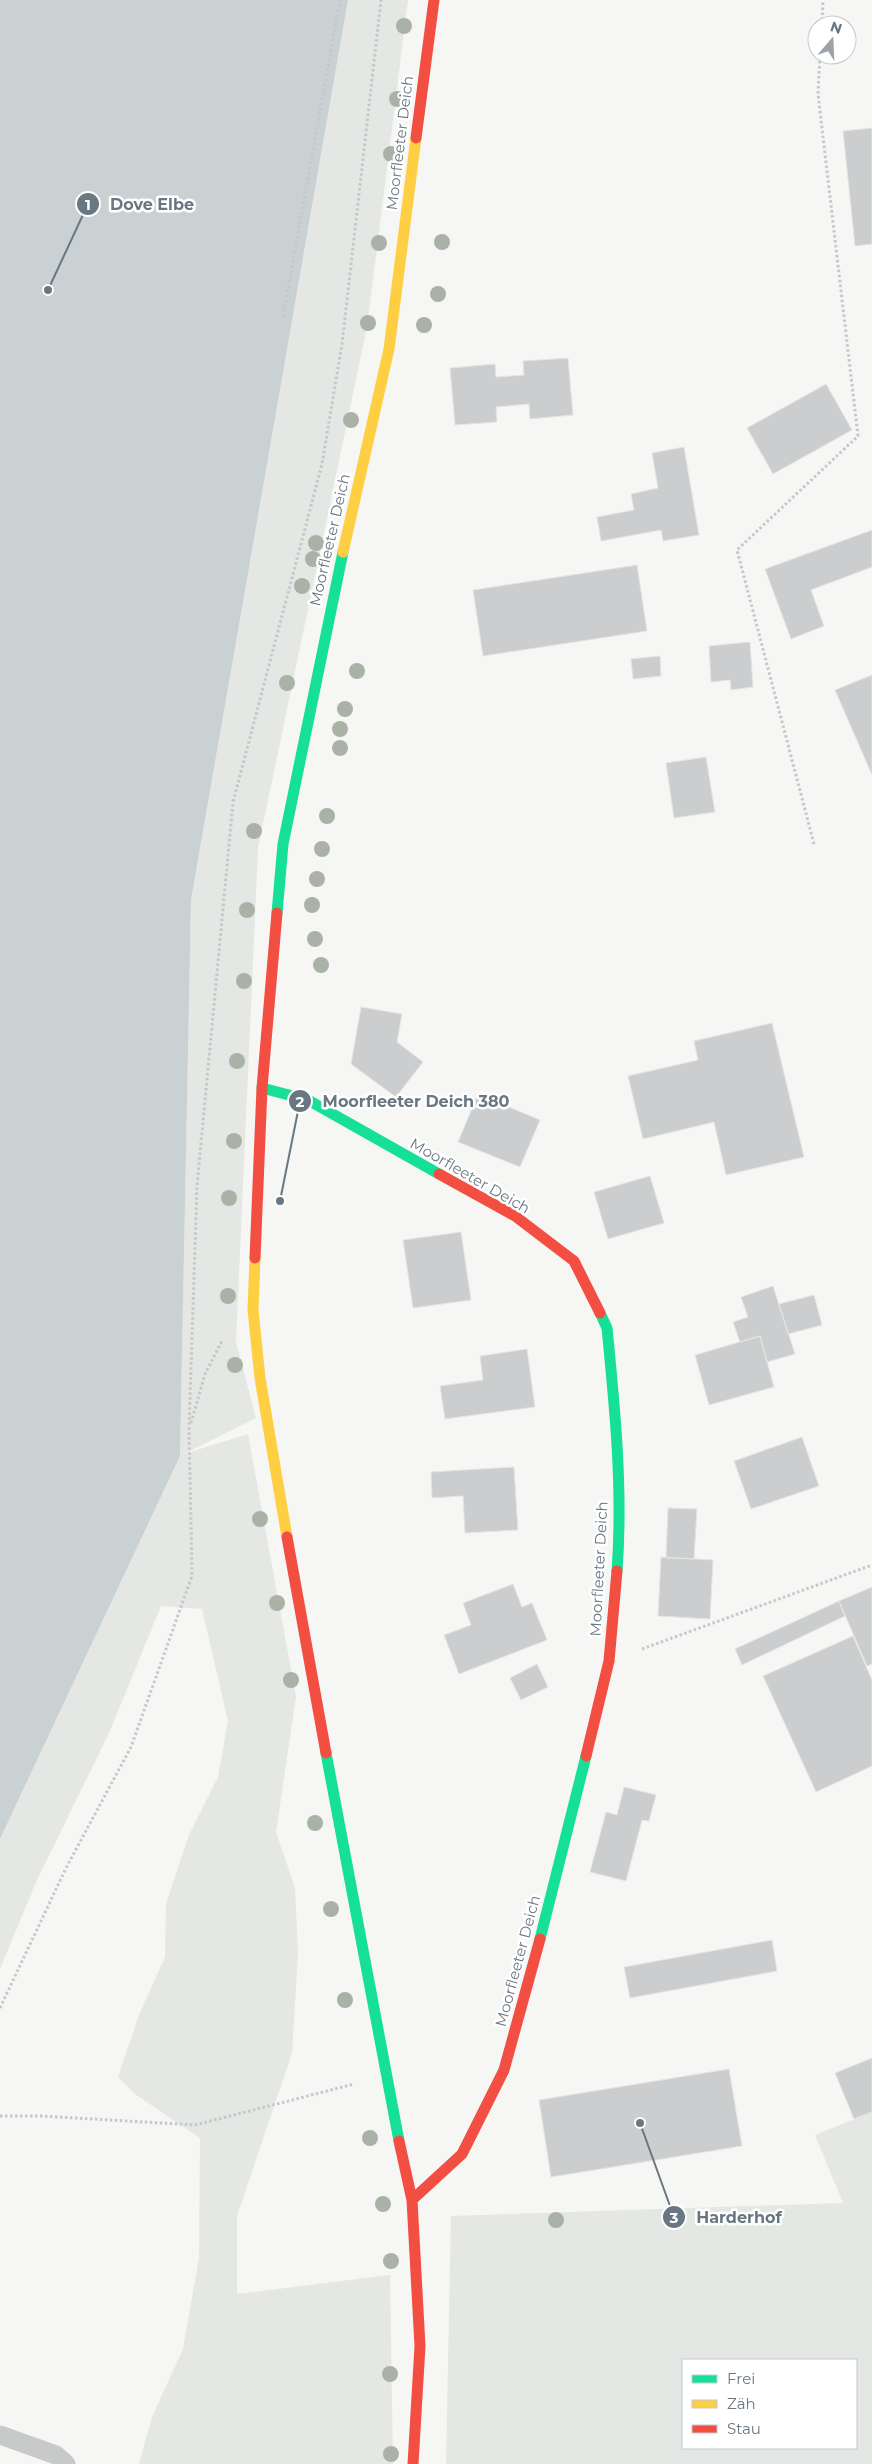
<svg xmlns="http://www.w3.org/2000/svg" width="872" height="2464" font-family="Montserrat,sans-serif">
<style>
.green{fill:#e4e7e3;fill-rule:evenodd}
.water{fill:#cad1d3}
.building{fill:#cccdce;stroke:#e5e5e4}
.lines{fill:none;stroke-linecap:round;stroke-linejoin:round}
.path{stroke:#c6c7c8;stroke-width:3;stroke-dasharray:2.5 2.5;stroke-linecap:butt}
.lane{stroke:#c8caca;stroke-width:19}
.fast{stroke:#16e098;stroke-width:11}
.slow{stroke:#ffcf43;stroke-width:11}
.jam{stroke:#f24e42;stroke-width:11}
.tree{fill:#aab2a7}
.labels{text-anchor:middle;stroke-width:5;stroke-linejoin:round;paint-order:stroke}
.street-label{font-size:15px;fill:#697782;stroke:#fff}
.leader{fill:none;stroke:#697782;stroke-width:2}
.callout-dot{fill:#697782;stroke:#fff;stroke-width:2}
.mark-label{font-size:15px;text-anchor:middle;font-weight:bold;fill:#fff}
.callout-label{font-size:16px;text-anchor:middle;font-weight:bold;fill:#697782;stroke:#fff;stroke-width:5;stroke-linejoin:round;paint-order:stroke}
</style>
<rect width="100%" height="100%" fill="#f6f6f5"/>
<path class="green" d="M348,0h60l-41,327 -109,521 -22,494 20,76 -72,36 64,-20 48,263 -20,135 19,56 3,66 -6,99 -55,163v78l153,-19 3,189h-254l13,-47 31,-68 16,-91 1,-120 -65,-44 -17,-17 21,-62 26,-58 1,-53 23,-69 29,-58 10,-56 -26,-112 -41,-3 -52,127 -72,147 -37,89v-130l180,-383 11,-556z
M872,2112v352h-426l5,-248 392,-13 -28,-68zM683,2360h173v88h-173z"/>
<path class="water" d="M0,0h348l-157,900 -11,556 -180,383z"/>
<path class="building" d="M872,128v116l-17,2 -12,-115z
M568,358l5,57 -43,4 -1,-15 -33,3 1,15 -42,3 -5,-57 45,-4 1,13 28,-2 -1,-14z
M826,384l26,46 -79,44 -26,-46z
M684,447l15,88 -36,6 -2,-11 -60,11 -4,-24 37,-7 -3,-16 27,-6 -6,-35z
M872,530v37l-61,23 13,36 -33,13 -26,-70z
M637,565l10,66 -164,25 -10,-66z
M750,642l3,45 -22,3 -1,-10 -19,2 -2,-36z
M660,656l1,20 -28,3 -2,-20z
M872,675v100l-37,-85z
M706,757l9,55 -41,6 -8,-55z
M361,1007l41,7 -5,28 26,20 -27,35 -45,-33z
M772,1023l32,134 -78,18 -12,-53 -71,17 -15,-63 70,-16 -4,-19z
M478,1094l62,26 -20,47 -62,-25z
M650,1176l14,47 -56,16 -14,-47z
M461,1232l10,68 -58,8 -10,-68z
M773,1286l22,68 -28,8 -7,-26 -20,6 -7,-20 15,-5 -7,-20z
M814,1295l8,30 -34,9 -9,-30z
M760,1336l14,51 -65,18 -14,-50z
M527,1349l8,58 -90,12 -5,-33 43,-6 -3,-24z
M802,1437l17,49 -68,23 -17,-48z
M514,1467l4,63 -53,3 -2,-37 -31,2 -1,-26z
M668,1508l29,1 -3,50 -28,-1z
M661,1557l52,3 -3,59 -52,-3z
M513,1584l9,23 10,-4 15,37 -88,34 -15,-39 27,-10 -8,-22z
M872,1587v77l-5,2 -28,-65z
M839,1601l6,15 -103,49 -7,-16z
M853,1636l19,44v86l-56,26 -53,-116z
M537,1664l11,23 -27,13 -11,-22z
M624,1787l32,8 -7,26 -7,-1 -16,61 -36,-9 16,-60 11,3z
M772,1940l5,31 -147,27 -6,-31z
M872,2058v54l-18,7 -19,-46z
M729,2069l13,77 -191,31 -12,-77z"/>
<g class="lines">
<path class="path" d="M822,25l1,-25
M283,317l57,-317
M814,844l-77,-294 121,-114 -40,-342 2,-39
M191,1423l14,-49 17,-33
M642,1649l230,-84
M0,2008l66,-140 65,-121 61,-171 -3,-147 8,-243 36,-384 89,-338 20,-120 39,-344
M0,2116h42l153,9 159,-41"/>
<path class="lane" d="M0,2435l56,20 10,9"/>
<path class="fast" d="M277,913l6,-69 60,-292
M262,1088l46,12 131,74
M600,1313l7,15c8,81 16,162 10,243
M326,1753l73,388
M540,1939l46,-183"/>
<path class="slow" d="M343,552l46,-203 27,-211
M255,1258l-2,52 7,68 27,159"/>
<path class="jam" d="M416,138l18,-138
M439,1174l76,42 59,45 26,52
M255,1258l7,-170 15,-175
M287,1537l39,216
M586,1756l23,-95 8,-90
M399,2141l13,59 8,146 -7,118
M412,2200l50,-46 42,-84 36,-131"/>
</g>
<g class="tree">
<circle cx="404" cy="26" r="8"/>
<circle cx="397" cy="99" r="8"/>
<circle cx="391" cy="154" r="8"/>
<circle cx="442" cy="242" r="8"/>
<circle cx="379" cy="243" r="8"/>
<circle cx="438" cy="294" r="8"/>
<circle cx="368" cy="323" r="8"/>
<circle cx="424" cy="325" r="8"/>
<circle cx="351" cy="420" r="8"/>
<circle cx="316" cy="543" r="8"/>
<circle cx="313" cy="559" r="8"/>
<circle cx="302" cy="586" r="8"/>
<circle cx="357" cy="671" r="8"/>
<circle cx="287" cy="683" r="8"/>
<circle cx="345" cy="709" r="8"/>
<circle cx="340" cy="729" r="8"/>
<circle cx="340" cy="748" r="8"/>
<circle cx="327" cy="816" r="8"/>
<circle cx="254" cy="831" r="8"/>
<circle cx="322" cy="849" r="8"/>
<circle cx="317" cy="879" r="8"/>
<circle cx="312" cy="905" r="8"/>
<circle cx="247" cy="910" r="8"/>
<circle cx="315" cy="939" r="8"/>
<circle cx="321" cy="965" r="8"/>
<circle cx="244" cy="981" r="8"/>
<circle cx="237" cy="1061" r="8"/>
<circle cx="234" cy="1141" r="8"/>
<circle cx="229" cy="1198" r="8"/>
<circle cx="228" cy="1296" r="8"/>
<circle cx="235" cy="1365" r="8"/>
<circle cx="260" cy="1519" r="8"/>
<circle cx="277" cy="1603" r="8"/>
<circle cx="291" cy="1680" r="8"/>
<circle cx="315" cy="1823" r="8"/>
<circle cx="331" cy="1909" r="8"/>
<circle cx="345" cy="2000" r="8"/>
<circle cx="370" cy="2138" r="8"/>
<circle cx="383" cy="2204" r="8"/>
<circle cx="556" cy="2220" r="8"/>
<circle cx="391" cy="2261" r="8"/>
<circle cx="390" cy="2374" r="8"/>
<circle cx="391" cy="2454" r="8"/>
</g>
<g class="labels">
<g class="street-label">
<text transform="translate(400 143) rotate(-83)" y="5">Moorfleeter Deich</text>
<text transform="translate(330 540) rotate(-77)" y="5">Moorfleeter Deich</text>
<text transform="translate(470 1176) rotate(30)" y="5">Moorfleeter Deich</text>
<text transform="translate(599 1569) rotate(-87)" y="5">Moorfleeter Deich</text>
<text transform="translate(518 1961) rotate(-75)" y="5">Moorfleeter Deich</text>
</g>
</g>
<path class="leader" d="M48 290L88 204M280 1201L300 1101M640 2123L674 2217"/>
<g class="callout-dot">
<circle cx="48" cy="290" r="5"/>
<circle cx="280" cy="1201" r="5"/>
<circle cx="640" cy="2123" r="5"/>
<circle cx="88" cy="204" r="12"/>
<circle cx="300" cy="1101" r="12"/>
<circle cx="674" cy="2217" r="12"/>
</g>
<g class="mark-label">
<text x="88" y="210">1</text>
<text x="300" y="1107">2</text>
<text x="674" y="2223">3</text>
</g>
<g class="callout-label">
<text x="152" y="210">Dove Elbe</text>
<text x="416" y="1107">Moorfleeter Deich 380</text>
<text x="739" y="2223">Harderhof</text>
</g>
<rect x="682" y="2359" width="175" height="90" fill="#ffffff" stroke="#c3c9cd"/>
<rect x="692" y="2375" width="25" height="8" fill="#16e098" stroke="#c3c9cd"/>
<text x="727" y="2384" font-size="15" fill="#697782">Frei</text>
<rect x="692" y="2400" width="25" height="8" fill="#ffcf43" stroke="#c3c9cd"/>
<text x="727" y="2409" font-size="15" fill="#697782">Zäh</text>
<rect x="692" y="2425" width="25" height="8" fill="#f24e42" stroke="#c3c9cd"/>
<text x="727" y="2434" font-size="15" fill="#697782">Stau</text>
<g transform="translate(832 40) rotate(19)"><circle r="24" fill="#ffffff" stroke="#c3c9cd"/>
<path d="M0-4L9 19L0 12L-9 19Z" fill="#9aa3aa"/>
<text y="-8" font-size="14" font-weight="bold" text-anchor="middle" fill="#697782">N</text>
</g>
</svg>
